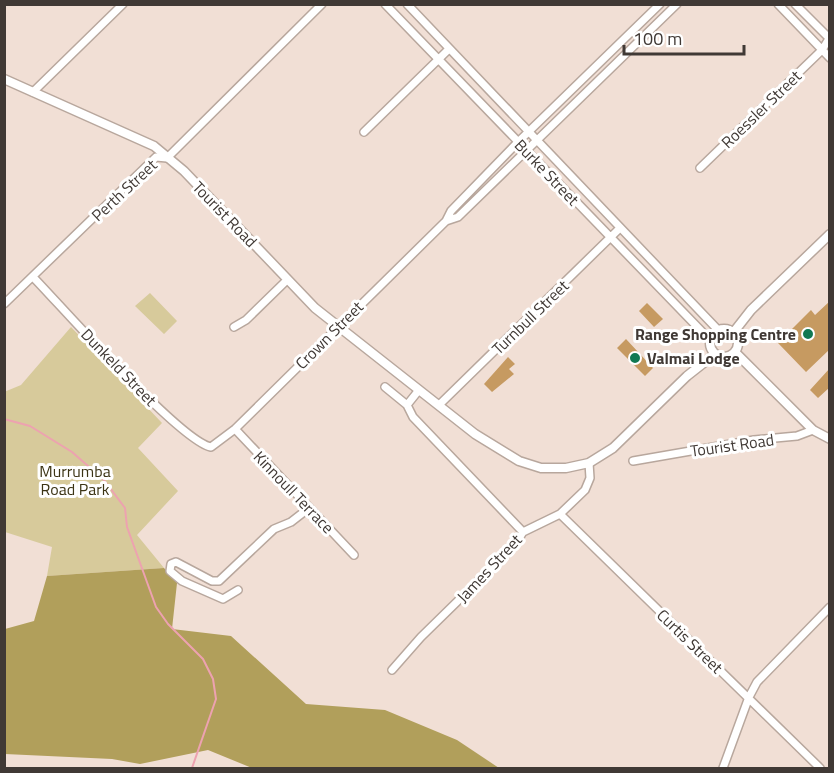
<svg xmlns="http://www.w3.org/2000/svg" width="834" height="773" font-family="'Titillium Web',sans-serif">
<style>
.green{fill:#d7ca9b}
.forest{fill:#b19f5b}
.lines{fill:none;stroke-linecap:round;stroke-linejoin:round}
.stream{stroke:#eda2b0;stroke-width:2}
.building{fill:#c69a61}
.minor-casing{stroke:#b8a79d;stroke-width:10}
.tertiary-casing{stroke:#b8a79d;stroke-width:11}
.minor{stroke:#fff;stroke-width:7}
.tertiary{stroke:#fff;stroke-width:8}
.poi-dot{fill:#107952;stroke:#fff;stroke-width:2}
.labels{text-anchor:middle;stroke-width:6;stroke-linejoin:round;paint-order:stroke}
.street-label{font-size:16px;fill:#403935;stroke:#fff}
.poi-label{font-size:16px;font-weight:bold;fill:#403935;stroke:#fff;text-anchor:end}
.park-label{font-size:16px;fill:#3c3415;stroke:#fff}
</style>
<rect width="100%" height="100%" fill="#f1dfd5"/>
<path class="green" d="M150,293l27,28 -13,13 -29,-28z
M71,327l91,96 -24,25 40,43 -41,44 27,33 -117,8 5,-29 -47,-15 -1,-140 17,-7z"/>
<path class="forest" d="M164,568l13,15 -5,46 59,7 75,68 79,6 72,30 42,28h-247l-44,-18 -68,14 -28,-5 -107,-5v-125l29,-8 13,-45z"/>
<g class="lines">
<path class="stream" d="M4,419l26,7 42,26 32,28 21,28 2,19 29,80 12,17 35,35 10,20 3,20 -24,69"/>
</g>
<path class="building" d="M830,301v48l-24,23 -28,-29 33,-33 4,5z
M647,303l16,16 -9,8 -15,-16z
M626,339l27,29 -8,8 -28,-28z
M508,357l7,7 -6,5 5,5 -22,18 -8,-8z
M830,368v19l-12,11 -8,-8z"/>
<g class="lines">
<defs>
<path id="minor" d="M385,4l325,336
M407,4l312,327
M778,4l52,54
M795,4l35,35
M33,92l90,-88
M364,132l85,-83
M700,168l122,-118 8,-13
M446,221l12,-4 219,-213
M33,277c30,31 147,164 178,170l24,-18 211,-208 5,-10 67,-69 142,-138
M4,304l152,-147 11,1 155,-154
M234,327l12,-7 41,-40
M385,387l22,18
M419,390l-12,15 6,12 110,115
M439,405l181,-177
M235,429l119,126
M633,461l121,-21 43,-4 16,-6
M560,514l260,254
M238,590l-15,9 -41,-18 -12,-10 1,-7 5,-2 36,19h7l55,-52 17,-7 18,-14
M392,670l29,-33 94,-92 8,-13 37,-18 25,-24 5,-12 -1,-15
M723,768l26,-71 8,-15 73,-75"/>
<path id="tertiary" d="M4,79l150,67 30,25 131,137 160,126 44,27 22,7h25l23,-5 24,-15 74,-72 28,-22
M710 343a14 14 0 1 1 28 0a14 14 0 1 1-28 0Z
M733,333l18,-23 79,-76
M735,352l78,78 17,9"/>
</defs>
<use href="#minor" class="minor-casing"/>
<use href="#tertiary" class="tertiary-casing"/>
<use href="#minor" class="minor"/>
<use href="#tertiary" class="tertiary"/>
</g>
<g class="poi-dot">
<circle cx="808" cy="334" r="6"/>
<circle cx="635" cy="358" r="6"/>
</g>
<g class="labels">
<g class="street-label">
<text transform="translate(761 109) rotate(-44)" y="6">Roessler Street</text>
<text transform="translate(547 172) rotate(46)" y="6">Burke Street</text>
<text transform="translate(124 190) rotate(-43)" y="6">Perth Street</text>
<text transform="translate(225 214) rotate(46)" y="6">Tourist Road</text>
<text transform="translate(530 317) rotate(-44)" y="6">Turnbull Street</text>
<text transform="translate(329 335) rotate(-45)" y="6">Crown Street</text>
<text transform="translate(119 367) rotate(46)" y="6">Dunkeld Street</text>
<text transform="translate(732 445) rotate(-8)" y="6">Tourist Road</text>
<text transform="translate(294 492) rotate(46)" y="6">Kinnoull Terrace</text>
<text transform="translate(489 568) rotate(-47)" y="6">James Street</text>
<text transform="translate(690 641) rotate(44)" y="6">Curtis Street</text>
</g>
<g class="poi-label">
<text x="796" y="340">Range Shopping Centre</text>
<text x="647" y="364" text-anchor="start">Valmai Lodge</text>
</g>
<g class="park-label">
<text x="75" y="477">Murrumba<tspan x="75" dy="18">Road Park</tspan></text>
</g>
</g>
<rect width="834" height="773" fill="none" stroke="#403935" stroke-width="12"/>
<path d="M624 45v9h120v-9" fill="none" stroke="#403935" stroke-width="3"/>
<text x="633" y="45" font-size="18" fill="#403935" stroke="#ffffff" stroke-width="4.5" paint-order="stroke">100 m</text>
</svg>
